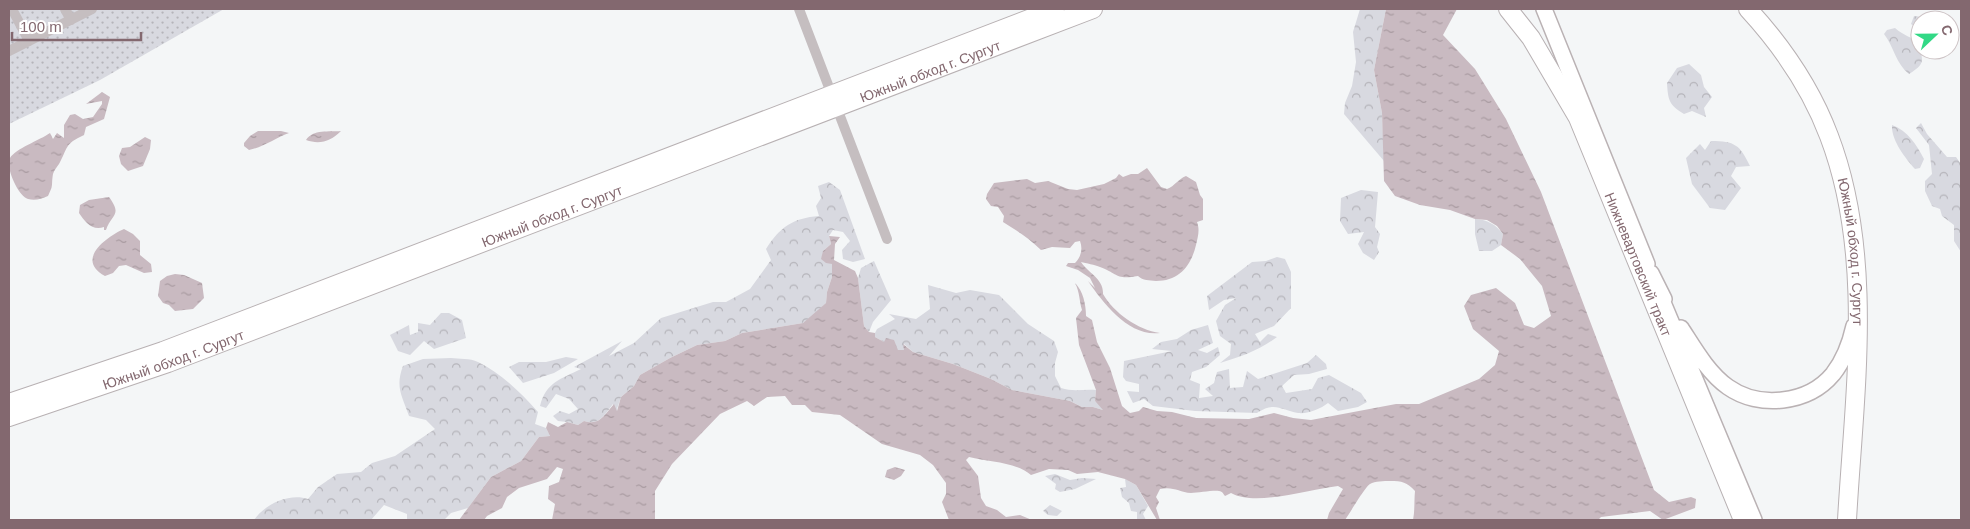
<svg xmlns="http://www.w3.org/2000/svg" width="1970" height="529" font-family="Helvetica,sans-serif">
<style>
.forest{fill:url(#forest-crowns)}
.garden{fill:url(#garden-dots)}
.water{fill:url(#water-ripples)}
.lines{fill:none;stroke-linecap:round;stroke-linejoin:round}
.primary-casing{stroke:#bab2b4;stroke-width:18}
.highway-casing{stroke:#b8b1b3;stroke-width:20}
.street{stroke:#c5bec0;stroke-width:10}
.primary{stroke:#fff;stroke-width:15}
.highway{stroke:#fff;stroke-width:18}
.labels{text-anchor:middle;stroke-width:5;stroke-linejoin:round;paint-order:stroke}
.street-label{font-size:14px;fill:#83686f;stroke:#fff}
</style>
<defs>
<pattern id="forest-crowns" width="20" height="18" patternUnits="userSpaceOnUse" patternTransform="scale(1.25)"><rect width="20" height="18" fill="#d8d9e0"/><path d="M2 6a3 3 0 1 1 6 0M12 15a3 3 0 1 1 6 0" fill="none" stroke="#b5b4ba"/></pattern>
<pattern id="garden-dots" width="8" height="8" patternUnits="userSpaceOnUse" patternTransform="scale(1.25)"><rect width="8" height="8" fill="#d8d9e0"/><path d="M2 2h.1M6 6h.1" fill="none" stroke="#b5b4ba" stroke-width="1.8" stroke-linecap="round"/></pattern>
<pattern id="water-ripples" width="26" height="14" patternUnits="userSpaceOnUse" patternTransform="scale(1.25)"><rect width="26" height="14" fill="#c9bac1"/><path d="M2 4q2-2 4 0t4 0M15 11q2-2 4 0t4 0" fill="none" stroke="#a99ba1"/></pattern>
</defs>
<rect width="100%" height="100%" fill="#f4f6f7"/>
<path class="forest" d="M1360,9h26l-12,61 8,43 2,48 -40,-47 1,-11 7,-17 4,-24 -3,-30z
M1914,16l7,1 1,3h-2v16l-2,-7 -7,-5z
M1895,28c8,7 16,9 25,15 0,16 9,19 -11,31 -13,-10 -15,-27 -25,-40l3,-4z
M1689,64l12,11 3,12 8,10 -8,11 2,9 -14,-6 -8,3c-15,-9 -16,-14 -17,-31l10,-15z
M1921,123l6,11 20,23h9l5,7v88l-7,-11v-16l-12,-9 -2,-7 -8,-3 -7,-15v-10l7,-7 -3,-29 -13,-17z
M1892,125c16,6 24,19 32,34l-4,9 -5,1c-10,-11 -24,-29 -23,-44z
M1711,141c24,0 29,4 39,25l-14,1 -5,9 10,12 -16,22 -15,-2 -18,-24 -6,-26 14,-14 5,6z
M829,182l11,8 25,69 -12,3 -10,-3 -1,-9 8,-9 -7,-9 -10,-2 -4,6 2,8 -8,7 9,12v14l-5,15 -1,11 -13,13 -10,7 -61,10 -17,8 -28,4 -27,13 -30,17 -6,11 -13,11 -5,15 -3,-8c-9,11 -13,22 -29,17l-6,4 -11,-3 -9,-1 -5,-5 7,-5 9,3 9,-5 -9,-10 -13,-5 -10,14 -6,-2c6,-24 21,-27 41,-37l-7,-2 48,-26 -13,15 25,-13 27,-25 52,-16h13l24,-13 21,-29 -5,-11c14,-22 27,-31 53,-33l-3,-10 5,-8 -3,-12z
M1361,190l17,2 -3,35 5,7 -3,13 2,5 -5,8 -11,-7 -5,-9 6,-12 -16,2 -8,-13 1,-23z
M1475,219c13,1 20,5 28,15l-2,11 -9,6h-13l-4,-17z
M1277,257l8,2 6,13v36l-17,18 -19,8 5,8 8,-8 9,3c-17,13 -36,20 -57,26l10,-8 1,-11 -11,-8 -4,-15 9,-16 11,-7 -12,2 -15,10 -2,-14 45,-34 14,-1z
M874,261l17,39 -18,22 -4,10 -5,-6 -6,-48 3,-10z
M928,285l28,8 14,-3 29,5 29,29 26,17 4,11 -3,11v13l6,12c12,4 22,1 35,2l-1,11 7,6 1,3 -10,-3h-11l-12,-6 -58,-11 -21,-11 -38,-15 -40,-12 -9,-8v6h-6l-23,-13v-4l2,-4 18,-10 -6,-5 27,5 14,-10z
M441,313h8l13,7 4,18 -32,11 -10,-8 -14,14 -12,-4 -8,-16 19,-10 1,10 8,-3v-9l12,2z
M1208,325l5,18 -15,7 9,3 11,-6 2,8 -14,12 -14,5 -2,8 10,4 -1,14 14,-2 -8,-7 9,-6 3,-11 12,-3 1,19 13,-1 4,-16 11,8 49,-16 9,-8 10,9 1,5 -18,5 -15,1 -12,11 4,7 26,-4 6,-11 11,-3 32,18 6,9 -9,5 -20,4 -10,-8c-8,6 -19,11 -30,10 -17,-3 -23,-12 -41,0l-62,-2 -42,-5 -9,-7 -11,4 -6,-12 12,1v-8l-13,-3 -3,-4 1,-16 48,-10 -20,-2 9,-7 16,-3 14,-9z
M566,357l12,2 -24,14 -31,10 -14,-16 10,-5h27z
M451,358c8,1 19,0 27,4 23,11 43,31 60,50l-3,12 11,4 4,8 -11,1 -18,24 -30,16 -23,31 -17,5 -7,7h-37v-6l-23,-9 -13,15h-117c11,-16 35,-27 54,-21l10,-12 19,-13 24,-2 11,-9 23,-7 40,-27 -9,-9 -17,-4c-7,-20 -14,-29 -6,-50l20,-7z
M1055,474l15,6 12,-2 14,1 -21,10 -15,3 -5,-3 1,-5 -11,-8z
M1125,479l11,6 12,21 -5,8 3,6h-9v-8l-6,-1 -2,-8 -7,-6 -2,-9 6,-1z
M1050,505l12,6 -5,5 -9,-1 -5,-4z"/>
<path class="garden" d="M9,9h215l-124,71 -91,44z"/>
<path class="water" d="M1386,9h71l-14,26 32,34 31,50 35,73 113,298 15,12 22,-5 5,2 -1,9 -32,12 -13,-9 -49,6 -3,3h-185c2,-10 1,-19 2,-29 -8,-9 -13,-10 -25,-10 -6,0 -15,0 -20,3 -5,3 -20,29 -25,36h-18l2,-7 14,-24 -5,-3c-27,3 -83,21 -107,7l-6,3c-3,-4 -2,-4 -6,-5 -6,-1 -21,2 -28,2 -12,-1 -18,-7 -31,-4l-4,8 3,5 -3,6 4,12h-3l-21,-35 -11,-6 -27,-7 -21,2 -9,-4 -19,-1 -18,6c-15,-13 -42,-13 -62,-18l-3,3 12,16 3,22 5,8 11,4 9,7 14,-2 12,5h-83l-7,-18 4,-8v-11l-13,-18 -13,-10 -38,-11 -42,-29 -28,-3 -7,-7h-13l-7,-9 -18,1 -13,9 -7,-5 -27,13 -48,50 -17,27v29h-103l3,-16 -7,-5 1,-13 10,-4 4,-13 -6,-2 -10,12 -28,9 -12,9 -5,11 -15,8 -3,4h-25l32,-43 30,-16 18,-24 11,-1 -4,-8 2,-6 10,5 9,-5 11,3 6,-4c16,5 20,-6 30,-17l3,7 4,-14 13,-11 6,-11 30,-17 27,-13 28,-4 17,-8 61,-10 23,-20 1,-11 5,-15v-13l-6,-1 -5,-4 2,-8 8,-7 -2,-8 11,1 -5,7 -1,16 21,11 3,7 6,48 5,6 6,1v4l9,5 2,-4 8,2 4,10h6l-1,-6 10,8 40,12 38,15 21,11 58,11 12,6h11l10,3 -8,-9 1,-11 -17,-45 -3,-27 6,-8c-3,-10 -2,-17 -7,-27 8,8 11,21 11,33l6,4 5,22 13,26 12,38 8,7 9,-2 4,-4 14,4 15,1 24,6 53,1 25,-6 19,5 18,2 85,-16h23l60,-25 16,-14 4,-14 -26,-22 -9,-23 7,-11 25,-7 19,15 9,22 10,3 17,-12 -9,-30 -22,-27 -19,-14 2,-11 -6,-8 -10,-6 -12,-1 -25,-9 -30,-5 -25,-9 -11,-15 -2,-68 -8,-43z
M102,92l8,5 -6,22 -18,8 -2,8c-20,9 -16,13 -25,29 -2,3 -5,6 -6,10 -2,12 1,10 -5,22 -7,3 -13,5 -20,3 -10,-3 -23,-32 -18,-41 5,-9 30,-18 40,-25l3,6 4,-6 7,5v-13l6,-10 5,-1 8,5 10,-2 9,-13v-3l-16,3z
M258,131h23l8,2c-14,5 -25,14 -40,17l-5,-4v-3l6,-7z
M341,131c-10,10 -21,14 -35,9 7,-11 23,-8 35,-9z
M145,137l6,3 -1,9 -7,17 -15,5 -7,-7 -2,-8 3,-8 8,-1z
M1147,168l14,19 6,2c8,-3 11,-10 19,-13l10,6 4,13 3,4v21l-6,2c3,8 1,14 -1,23 -5,21 -17,36 -40,36 -7,-1 -13,0 -18,-5 -23,4 -19,-2 -38,-9 -5,-2 -14,-4 -19,-5 7,11 23,17 22,32 11,19 35,36 57,39 -31,4 -56,-29 -72,-52l7,7 -5,-10 -12,-8 -12,-4 2,-3h7c6,-6 8,-14 5,-22l-5,1 -5,6 -18,-1 -11,3c-11,-11 -25,-20 -38,-28l1,-6 -6,-9 -7,-1 -5,-7 1,-5 7,-11 33,-4 8,4 13,-2 20,8 9,1 27,-6 12,-6 3,-4 4,3 8,-3h7z
M109,197c14,19 2,17 -3,33h-2v-3c-12,4 -19,-5 -25,-14l1,-8 9,-5z
M124,229l9,5 7,7v14l11,9 1,8 -8,1 -18,-8 -7,1 -6,7 -8,3c-30,-16 1,-39 19,-47z
M175,274l9,1 18,8 2,15 -11,11 -18,2 -6,-6 -6,-2 -5,-7 2,-15 7,-5z
M895,467l10,3 -4,6 -7,4 -9,-3 2,-7z"/>
<g class="lines">
<defs>
<path id="primary" d="M1544,9l103,255
M1651,273l13,26
M1659,293l95,227
M1681,328c13,20 27,45 47,59 31,22 80,17 105,-13 11,-14 17,-30 21,-48"/>
<g id="highway">
<path id="s1" d="M1508,9l23,29 47,80 165,402"/>
<path id="s2" d="M1748,9c34,37 63,79 81,127 46,120 25,259 18,384"/>
<path d="M9,403l154,-52 892,-342"/>
<path id="s3" d="M9,417l159,-54 925,-354"/>
</g>
</defs>
<use href="#primary" class="primary-casing"/>
<use href="#highway" class="highway-casing"/>
<path class="street" d="M12,9l17,32
M65,9l6,11
M799,9l88,230
M9,51l83,-42"/>
<use href="#primary" class="primary"/>
<use href="#highway" class="highway"/>
</g>
<g class="labels">
<g class="street-label">
<text dy="5" stroke="none"><textPath href="#s3" startOffset="984">Южный обход г. Сургут</textPath></text>
<text dy="5" stroke="none"><textPath href="#s3" startOffset="579">Южный обход г. Сургут</textPath></text>
<text dy="5" stroke="none"><textPath href="#s2" startOffset="270">Южный обход г. Сургут</textPath></text>
<text dy="5" stroke="none"><textPath href="#s1" startOffset="288">Нижневартовский тракт</textPath></text>
<text dy="5" stroke="none"><textPath href="#s3" startOffset="174">Южный обход г. Сургут</textPath></text>
</g>
</g>
<rect width="1970" height="529" fill="none" stroke="#83686f" stroke-width="20"/>
<g transform="translate(1935 35) rotate(68)"><circle r="24" fill="#ffffff" stroke="#cdc3c5"/>
<path d="M0-4L9 19L0 12L-9 19Z" fill="#32d986"/>
<text y="-8" font-size="14" font-weight="bold" text-anchor="middle" fill="#83686f">С</text>
</g>
<path d="M12 32v8h129v-8" fill="none" stroke="#83686f" stroke-width="2.5"/>
<text x="20" y="32" font-size="15" fill="#83686f" stroke="#ffffff" stroke-width="4" paint-order="stroke">100 m</text>
</svg>
